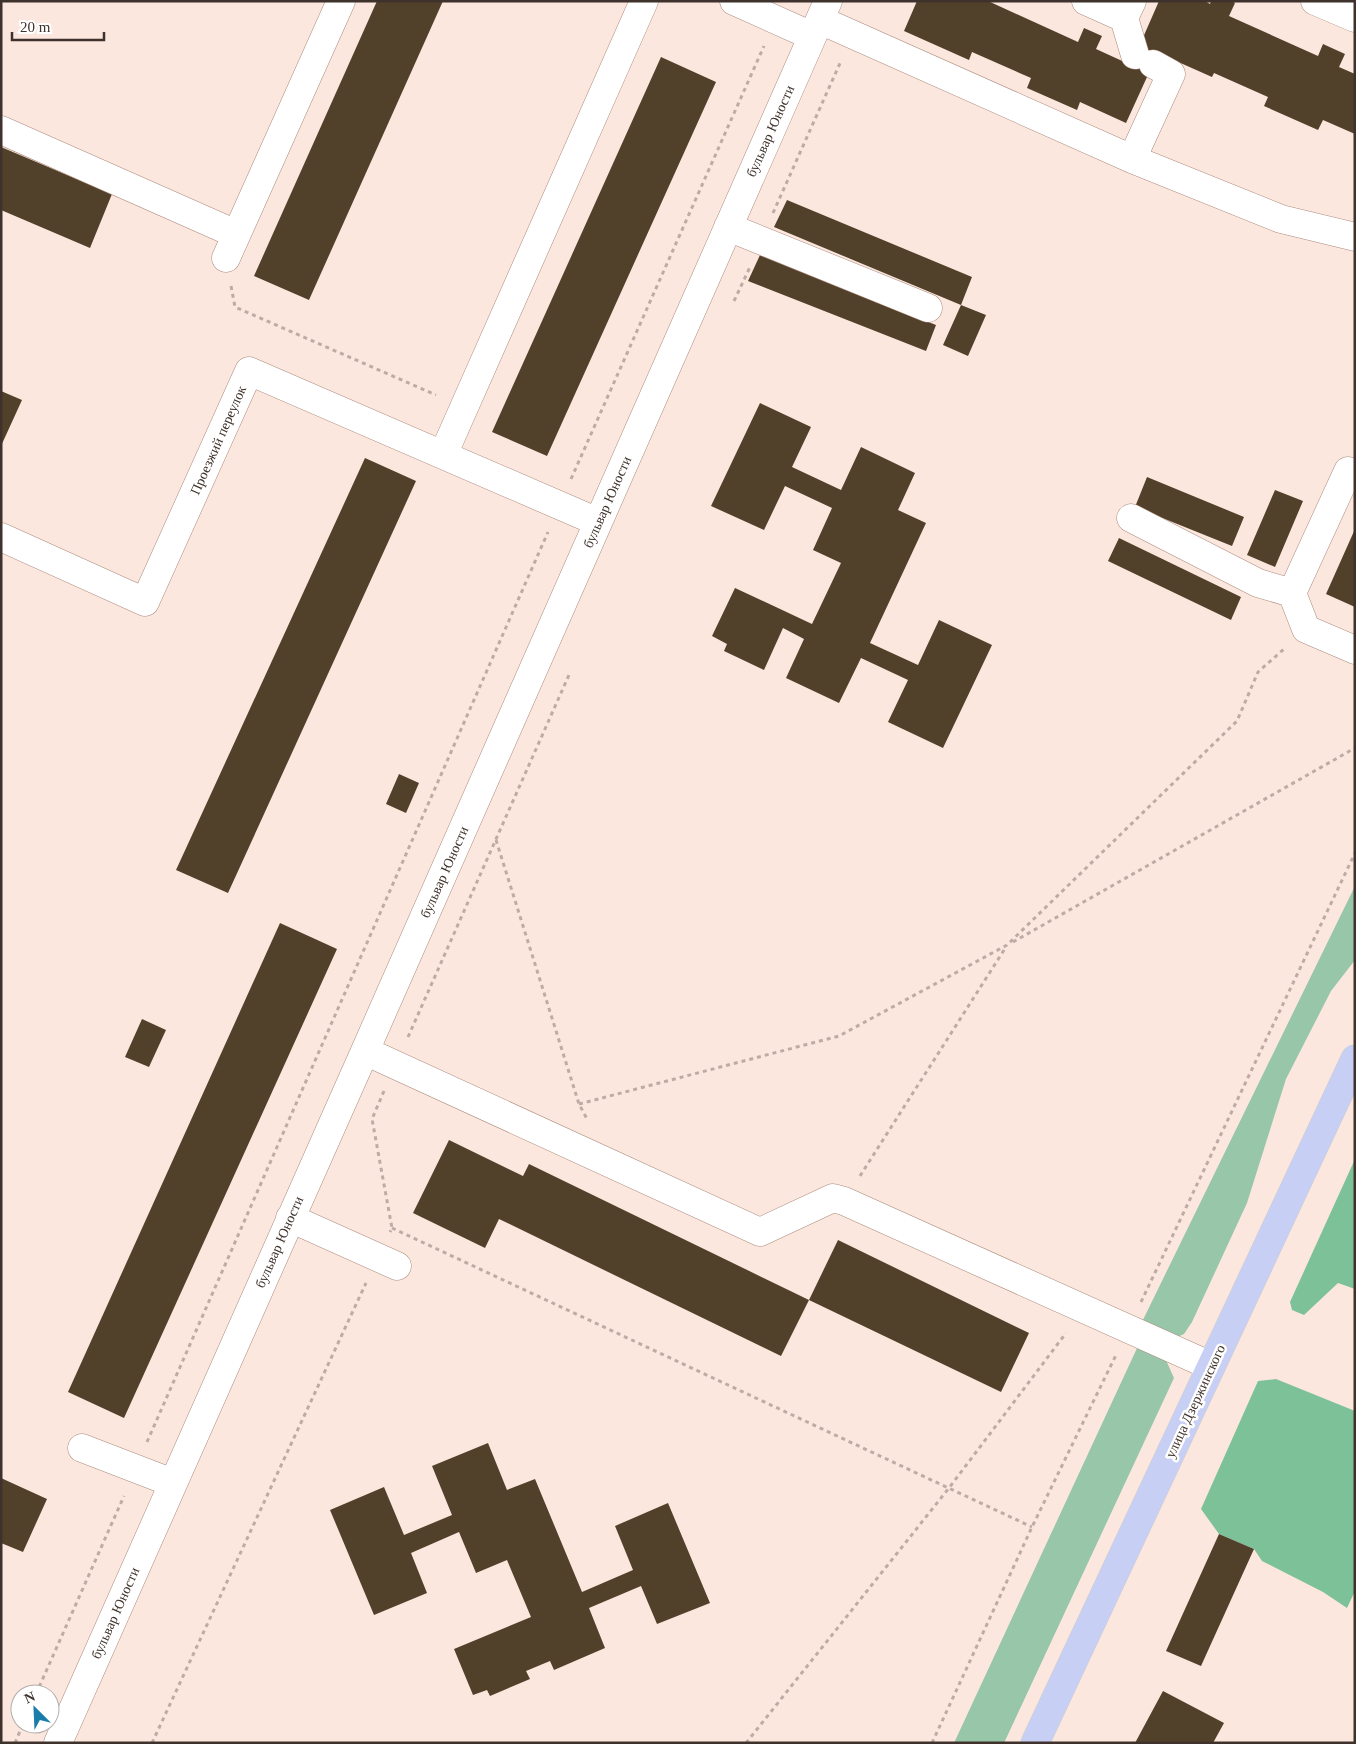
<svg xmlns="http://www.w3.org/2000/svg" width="1356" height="1744" font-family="'Times New Roman',serif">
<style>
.green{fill:#98c6a9}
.forest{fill:#7dc199}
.building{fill:#52412a}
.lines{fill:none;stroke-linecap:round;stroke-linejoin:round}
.minor-casing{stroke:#ab8c7e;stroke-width:29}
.major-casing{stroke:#d1cecc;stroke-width:29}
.path{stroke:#beaca4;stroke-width:3;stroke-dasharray:4 4;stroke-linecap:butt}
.minor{stroke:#fff;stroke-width:28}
.major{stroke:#c7cff5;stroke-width:28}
.labels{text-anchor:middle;stroke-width:5;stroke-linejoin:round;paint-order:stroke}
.street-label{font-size:14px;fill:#3f322c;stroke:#fff}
</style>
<rect width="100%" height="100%" fill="#fce7de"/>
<path class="green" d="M1355,886v74l-24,31 -45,88 -39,124 -55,119 -8,12 -9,4 -36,-10z
M1138,1346l27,12 9,20 -170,365h-50z"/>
<path class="forest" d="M1355,1159v130l-17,-6 -34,32 -12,-5 -2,-8z
M1276,1379l79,32v180l-8,17 -24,-16 -61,-31 -8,-12 -35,-15 -18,-25 57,-128z"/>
<path class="building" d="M377,1h66l-134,299 -55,-24z
M917,1h71l90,41 6,-14 18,8 -6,13 35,16 28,-64h46l5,3 1,-3h21l3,2 -6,13 89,40 5,-12 22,10 -6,13 16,7v60l-32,-14 -5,10 -54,-24 4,-9 -54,-24 -2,4 -54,-24 -32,70 -46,-21 -3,8 -50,-22 4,-10 -59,-26 -3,8 -65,-29z
M661,57l55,25 -169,374 -55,-24z
M1,147l111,47 -22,54 -89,-38z
M787,200l185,77 -11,28 -187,-78z
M760,255l176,70 -10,26 -178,-70z
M961,305l25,10 -18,41 -25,-11z
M1,391l21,9 -21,46z
M760,403l51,24 -19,40 49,23 20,-43 54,26 -17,37 28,13 -56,120 48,22 21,-45 53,25 -49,103 -55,-26 20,-42 -47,-22 -22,45 -53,-25 18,-39 -21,-11 -19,42 -40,-19 3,-7 -15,-8 23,-48 77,36 29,-61 -28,-13 19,-42 -47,-22 -21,44 -53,-24z
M365,458l51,23 -188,412 -52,-23z
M1147,477l97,40 -12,29 -97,-39z
M1275,490l28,11 -28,66 -28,-12z
M1355,529v78l-29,-13z
M1119,538l122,59 -10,23 -123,-59z
M399,774l20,9 -13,30 -20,-9z
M280,923l57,26 -213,469 -56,-26z
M142,1019l24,11 -17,37 -24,-10z
M449,1140l74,36 6,-12 280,136 -28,56 -282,-137 -14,29 -72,-35z
M838,1240l191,93 -28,59 -192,-92z
M488,1443l19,47 28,-11 47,113 51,-22 -18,-44 53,-23 42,100 -53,21 -16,-38 -52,22 16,40 -51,22 -4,-9 -24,10 4,8 -40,17 -3,-6 -14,5 -19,-46 77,-32 -24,-57 -31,13 -17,-41 -48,21 16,40 -53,22 -44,-105 54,-23 20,48 48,-20 -20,-49z
M1,1478l46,21 -24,53 -22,-9z
M1219,1534l35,15 -53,117 -35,-15z
M1163,1691l61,32 -11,20h-78z"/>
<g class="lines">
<defs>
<path id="minor" d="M734,1l78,35
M1086,1l38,17 8,-17
M1315,1l40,17
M1124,18l11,37
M820,20l312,139 149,60 74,18
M1,130l235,104
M1132,159l39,-85 -18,-10
M728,227l200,81
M226,258l115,-257
M443,455l201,-454
M1131,518l127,65 34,10 14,36 49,21
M1,537l144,65 104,-231 349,151
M1292,593l56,-122 7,3
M365,1051l395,181 73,-34 11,3 367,165
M290,1218l107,48
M82,1448l91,35
M58,1743l307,-692 463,-1050"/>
<path id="major" d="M1035,1743l320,-684"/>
</defs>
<use href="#minor" class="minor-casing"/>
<use href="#major" class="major-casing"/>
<path class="path" d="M773,213l68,-152
M231,286l4,21 201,88
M734,301l16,-34
M571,479l193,-433
M496,840l83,264 8,15
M1013,942l342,-194
M408,1037l161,-362
M384,1091l-12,28 20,109 -2,4
M579,1104l260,-68 168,-91 230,-224 21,-49 26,-23
M860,1176l146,-229
M392,1228l640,299
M1141,1302l214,-449
M147,1442l401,-910
M36,1694l88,-198
M15,1743l8,-19
M152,1743l214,-460
M746,1743l203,-255 117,-155
M932,1743l100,-216 84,-172"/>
<use href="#minor" class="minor"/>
<use href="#major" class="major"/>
</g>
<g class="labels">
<g class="street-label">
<text transform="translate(770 131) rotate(-66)" y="5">бульвар Юности</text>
<text transform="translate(218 440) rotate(-66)" y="5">Проезжий переулок</text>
<text transform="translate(607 502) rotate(-66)" y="5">бульвар Юности</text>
<text transform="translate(444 872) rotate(-66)" y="5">бульвар Юности</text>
<text transform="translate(279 1242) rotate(-66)" y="5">бульвар Юности</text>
<text transform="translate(1195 1401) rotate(-65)" y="5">улица Дзержинского</text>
<text transform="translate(115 1613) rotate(-66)" y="5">бульвар Юности</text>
</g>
</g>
<rect width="1356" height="1744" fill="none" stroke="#3f322c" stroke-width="5"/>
<g transform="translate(35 1709) rotate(336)"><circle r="24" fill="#ffffff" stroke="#b2adab"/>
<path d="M0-4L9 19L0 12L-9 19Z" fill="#1a7ca8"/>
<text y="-8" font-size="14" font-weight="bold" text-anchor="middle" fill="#3f322c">N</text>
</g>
<path d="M12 32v8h92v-8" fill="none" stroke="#3f322c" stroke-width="2.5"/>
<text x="20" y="32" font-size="15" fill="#3f322c" stroke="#ffffff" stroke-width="4" paint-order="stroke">20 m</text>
</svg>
